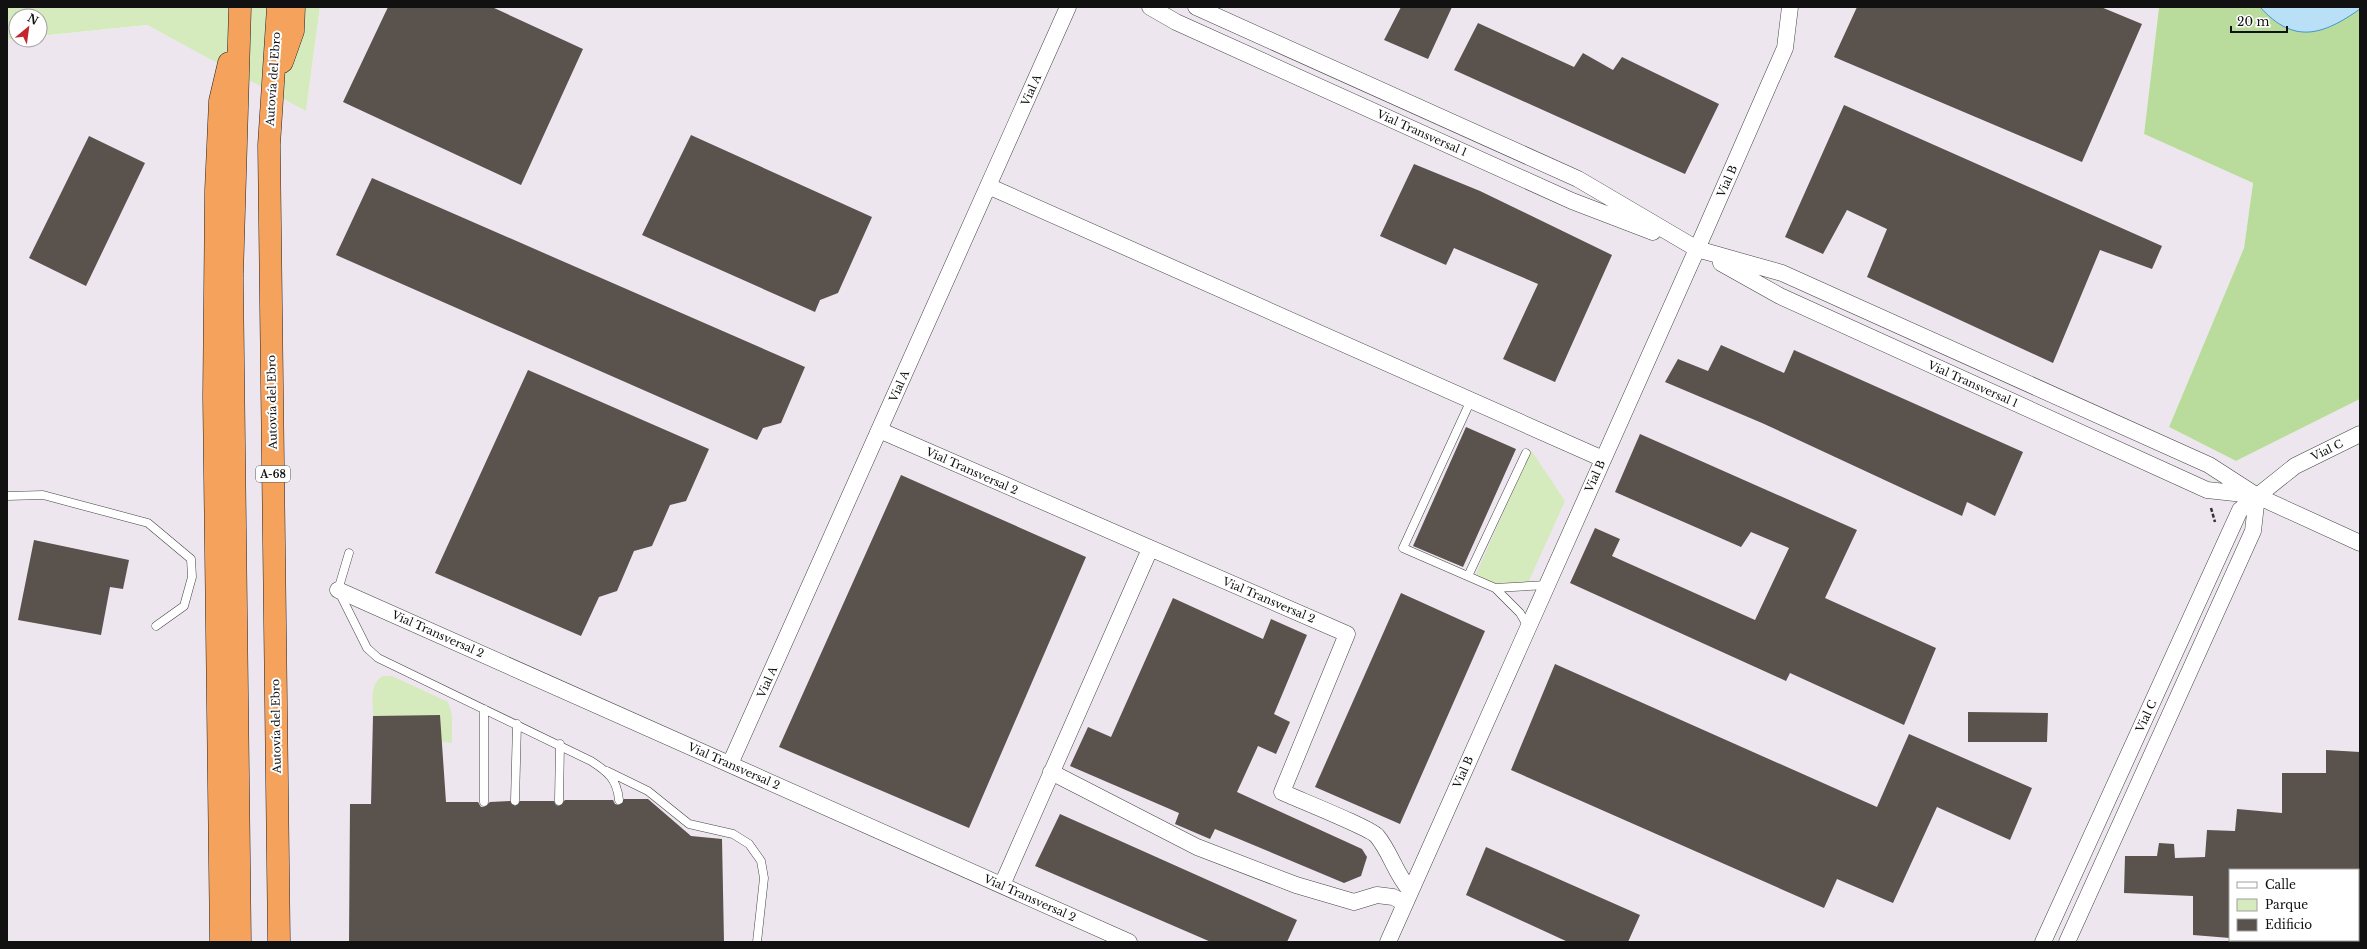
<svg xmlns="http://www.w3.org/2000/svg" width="2367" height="949" font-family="'Libre Baskerville',serif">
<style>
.industrial{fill:#eee6ef;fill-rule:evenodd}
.green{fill:#d5ebbd}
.forest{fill:#b9dc9c}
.water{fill:#b9e0f7;stroke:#3f96cf}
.building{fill:#5a524d}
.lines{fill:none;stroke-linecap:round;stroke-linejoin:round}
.service-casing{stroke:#444;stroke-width:9}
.minor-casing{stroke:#444;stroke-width:17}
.motorway-casing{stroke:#222;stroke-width:23}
.path{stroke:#333;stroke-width:2.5;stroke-dasharray:4 2;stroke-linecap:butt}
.service{stroke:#fff;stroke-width:8}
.minor{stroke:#fff;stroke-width:16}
.motorway{stroke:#f5a25d;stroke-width:22}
.labels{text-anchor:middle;stroke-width:4;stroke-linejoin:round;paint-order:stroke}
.shield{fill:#fff;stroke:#585858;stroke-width:1}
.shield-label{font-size:10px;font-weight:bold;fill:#111}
.street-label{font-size:11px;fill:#111;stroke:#fff}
</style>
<rect width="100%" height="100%" fill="#fffdf5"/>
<path class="industrial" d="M320,7h1839l-15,127 109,49 -9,65 -75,179 67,34 124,-62v543h-2353v-902h33v-4l107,-11 159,85zM2230,870h128v70h-128z"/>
<path class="green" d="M7,7h313l-14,104 -159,-86 -107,11v-20h-24v23l-9,1z
M1531,450l34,51 -37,82h-35l-17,-9z
M383,676h9l56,26 4,13v28l-11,-1 -1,-27 -67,1c0,-15 -4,-32 10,-40z"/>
<path class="forest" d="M2159,7h201v392l-124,62 -67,-34 75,-179 9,-65 -109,-49z"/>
<path class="water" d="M2260,7h100v2c-37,26 -66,36 -100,-2z"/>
<path class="building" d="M388,7h104l91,42 -62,136 -178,-83z
M1401,7h51l-24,52 -44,-19z
M1857,7h244l41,17 -60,138 -248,-105z
M1478,23l96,44 9,-14 30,17 9,-13 97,47 -34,70 -231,-104z
M1844,105l318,141 -10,23 -52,-19 -47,113 -186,-86 20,-48 -40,-19 -24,44 -38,-17z
M691,135l181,82 -34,76 -18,7 -5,12 -173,-77z
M89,136l56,27 -59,123 -57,-28z
M1414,164l66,27 132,64 -57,127 -52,-23 35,-75 -84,-36 -8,17 -66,-29z
M372,178l433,189 -24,56 -18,5 -6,12 -421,-185z
M1721,345l63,28 10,-23 229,102 -28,64 -28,-14 -5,14 -200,-93 -97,-41 13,-23 30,12z
M528,370l181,79 -23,52 -16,4 -18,41 -18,5 -17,40 -18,6 -18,39 -146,-63z
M1466,427l50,22 -53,118 -50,-21z
M1640,434l217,96 -32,68 111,50 -32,77 -114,-52 -4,8 -216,-98 25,-55 25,11 -8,17 143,64 34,-72 -38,-16 -10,15 -126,-55z
M901,475l185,82 -117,271 -190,-81z
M34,540l95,20 -6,29 -13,-2 -9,48 -83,-15z
M1401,593l84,38 -85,193 -85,-37z
M1173,598l90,41 8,-20 36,16 -33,79 16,8 -14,32 -18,-8 -21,46 125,57 5,8 -6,19 -17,7 -129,-54 -5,10 -35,-15 4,-11 -109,-47 18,-39 23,10z
M1555,664l322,143 32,-73 123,54 -22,52 -73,-33 -44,96 -56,-24 -13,29 -313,-138z
M1968,712l80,1 -1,29h-79z
M440,715l6,87h32l3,5h3l6,-5 20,-1 5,5 5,-5h34l2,4 3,1 6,-6h48l2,4 4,1 5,-6h24l43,37 31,3 2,103h-375l1,-138h21l2,-88z
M2326,750l34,2v118h-130v68l-37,-3v-39l-69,-3 1,-37h32l2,-13 15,1 1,14 30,-1 2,-27 28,1 2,-22 45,4v-40h44z
M1060,814l237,106 -10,22h-76l-176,-76z
M1486,847l154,68 -12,27h-60l-102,-47z"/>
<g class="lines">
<defs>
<path id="service" d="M1471,400l-68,148 92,40 25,25 8,14
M7,496l36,-1 105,28 43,36 1,18 -8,29 -28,20
M349,553l-11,37 29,58 11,10 213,103c17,11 26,18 28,39
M1468,576l58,-123
M1495,588l52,-3
M484,709v93
M607,771l41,20 41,33 44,10 16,10 12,17 3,17 -7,64
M515,801l2,-77
M559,801l1,-57"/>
<path id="minor" d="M1150,7l26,15 396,179 81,31
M1196,7l382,172 119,70 85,24 427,192 48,31 103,47
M988,186l615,273
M1721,263l59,33 427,194 46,5
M879,430l468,204 -65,158c15,7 88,36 95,44 14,17 18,37 33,54
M338,590l791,352
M730,764l338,-757
M1051,772l146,75 99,38 58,17 23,-7 16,2 12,6
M1002,885l148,-336
M1388,942l309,-693 88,-201 5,-41
M2043,942l197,-432 55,-44 65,-32
M2067,942l186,-411 4,-35"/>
<path id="motorway" d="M278,7l-9,138 10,797
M282,62l11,-31 1,-24
M221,942l-7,-545 2,-207 4,-89 9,-38
M240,942l-8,-665 8,-270"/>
</defs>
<use href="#service" class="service-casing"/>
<use href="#minor" class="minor-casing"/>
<use href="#motorway" class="motorway-casing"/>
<path class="path" d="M2211,508l4,14"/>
<use href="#service" class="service"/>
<use href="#minor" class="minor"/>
<use href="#motorway" class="motorway"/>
</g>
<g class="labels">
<rect class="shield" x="256" y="466" width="34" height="16" rx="3"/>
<g class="shield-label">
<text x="273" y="478">A-68</text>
</g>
<g class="street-label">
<text transform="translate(273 79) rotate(-86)" y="4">Autovía del Ebro</text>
<text transform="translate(1031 90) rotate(-66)" y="4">Vial A</text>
<text transform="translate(1422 133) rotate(24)" y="4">Vial Transversal 1</text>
<text transform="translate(1727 181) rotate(-66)" y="4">Vial B</text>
<text transform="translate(1973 384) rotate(24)" y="4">Vial Transversal 1</text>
<text transform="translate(899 386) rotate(-66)" y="4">Vial A</text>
<text transform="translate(272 402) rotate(-91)" y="4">Autovía del Ebro</text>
<text transform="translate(2327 450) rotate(-26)" y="4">Vial C</text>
<text transform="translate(972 471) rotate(24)" y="4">Vial Transversal 2</text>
<text transform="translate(1595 476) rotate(-66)" y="4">Vial B</text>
<text transform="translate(1269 600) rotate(23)" y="4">Vial Transversal 2</text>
<text transform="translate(438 634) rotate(24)" y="4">Vial Transversal 2</text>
<text transform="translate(767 682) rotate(-66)" y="4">Vial A</text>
<text transform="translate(2146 716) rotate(-65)" y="4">Vial C</text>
<text transform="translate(276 726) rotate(-91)" y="4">Autovía del Ebro</text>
<text transform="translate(734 766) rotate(24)" y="4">Vial Transversal 2</text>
<text transform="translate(1463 772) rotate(-66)" y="4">Vial B</text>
<text transform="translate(1030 898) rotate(24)" y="4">Vial Transversal 2</text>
</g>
</g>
<rect width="2367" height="949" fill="none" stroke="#111111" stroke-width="16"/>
<rect x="2229" y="869" width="130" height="72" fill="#ffffff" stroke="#a0a0a0"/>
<rect x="2237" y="882" width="20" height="6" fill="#ffffff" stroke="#a0a0a0"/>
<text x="2265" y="889" font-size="12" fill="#111111">Calle</text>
<rect x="2237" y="899" width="20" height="12" fill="#d5ebbd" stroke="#a0a0a0"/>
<text x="2265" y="909" font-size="12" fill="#111111">Parque</text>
<rect x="2237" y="919" width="20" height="12" fill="#5a524d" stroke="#a0a0a0"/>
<text x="2265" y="929" font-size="12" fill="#111111">Edificio</text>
<g transform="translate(28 28) rotate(29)"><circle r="19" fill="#ffffff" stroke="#a0a0a0"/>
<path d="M0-3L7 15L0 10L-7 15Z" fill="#c4262e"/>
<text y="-6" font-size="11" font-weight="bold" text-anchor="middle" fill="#111111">N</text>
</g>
<path d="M2231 26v6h56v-6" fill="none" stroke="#111111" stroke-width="2"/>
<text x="2237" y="26" font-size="12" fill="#111111" stroke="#ffffff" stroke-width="3" paint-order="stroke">20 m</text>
</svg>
